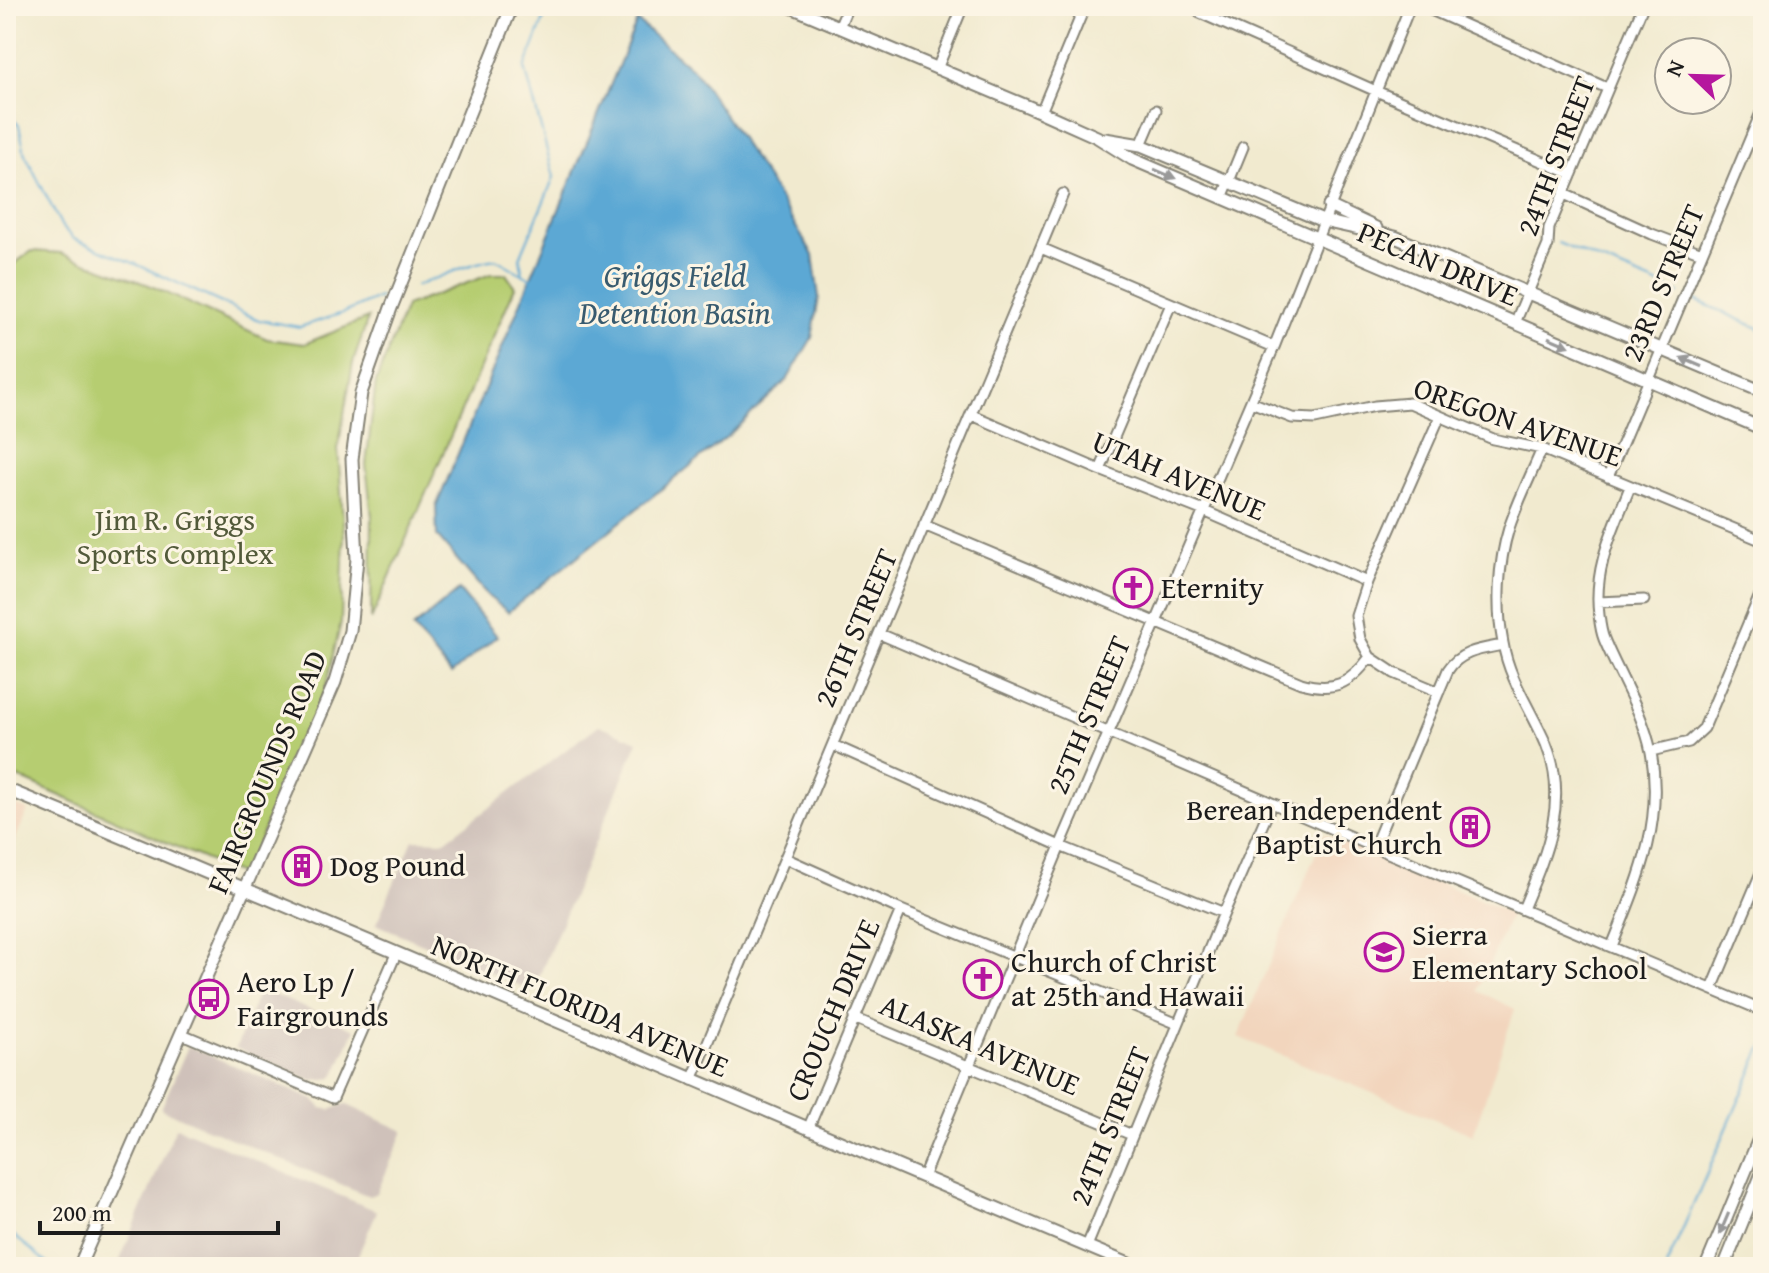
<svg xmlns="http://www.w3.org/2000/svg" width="1769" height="1273" font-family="'Gentium Book Plus',serif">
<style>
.built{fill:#f2d5bd}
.industrial{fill:#cfc1ba}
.green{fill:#b6cd71;stroke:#697446;stroke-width:2}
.water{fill:#5ba8d4;stroke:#3c6278;stroke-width:2}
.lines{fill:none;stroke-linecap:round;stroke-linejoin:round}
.stream{stroke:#5ba8d4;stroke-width:2}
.minor-casing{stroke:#868376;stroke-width:13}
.major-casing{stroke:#868376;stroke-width:15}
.minor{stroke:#fff;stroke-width:9}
.major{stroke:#fff;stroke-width:11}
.oneway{fill:#999}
.labels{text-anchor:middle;stroke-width:6;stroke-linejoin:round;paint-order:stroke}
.street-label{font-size:30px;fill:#1c1c1c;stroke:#fcf5e5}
.park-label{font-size:30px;fill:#525a3a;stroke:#fcf5e5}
.poi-label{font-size:30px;fill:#1c1c1c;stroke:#fcf5e5;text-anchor:start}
.water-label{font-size:32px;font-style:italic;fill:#385b6f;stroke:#fcf5e5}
</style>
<rect width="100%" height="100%" fill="#fcf5e5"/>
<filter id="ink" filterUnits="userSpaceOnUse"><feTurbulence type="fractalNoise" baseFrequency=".0125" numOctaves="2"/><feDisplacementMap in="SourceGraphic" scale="16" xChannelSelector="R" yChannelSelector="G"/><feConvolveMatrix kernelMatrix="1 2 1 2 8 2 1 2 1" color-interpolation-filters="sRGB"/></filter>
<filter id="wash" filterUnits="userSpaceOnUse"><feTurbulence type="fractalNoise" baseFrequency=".006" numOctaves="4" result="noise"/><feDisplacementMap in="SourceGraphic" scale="32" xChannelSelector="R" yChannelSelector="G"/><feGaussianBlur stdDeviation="1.8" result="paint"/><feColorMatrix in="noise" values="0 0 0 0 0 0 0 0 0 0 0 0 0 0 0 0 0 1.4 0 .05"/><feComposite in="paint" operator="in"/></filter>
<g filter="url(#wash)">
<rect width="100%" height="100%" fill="#f1eacf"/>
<path class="built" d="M6,802l22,8 -22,51z
M1324,834l187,79 -33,78 37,18 -42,126 -235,-98z"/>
<path class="industrial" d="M599,725l39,16 -105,250 -157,-67 37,-84 32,1z
M260,989l95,40 -19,44 -5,5 -19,2 -76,-32z
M188,1046l126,54 8,8 9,2 14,-6 59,27 -27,62 -8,3 -208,-87z
M176,1127l201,84 -24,56h-236z"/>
<path class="green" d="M32,251l29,2 88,32 118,54 37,5 64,-26 -15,45 -15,86 6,86 -3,87 -16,68 -82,186 -237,-104v-37l10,-23 -10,-4v-431l5,-11z
M491,274h15l9,13 -144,333 1,-103 -6,-52 10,-83 30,-76z"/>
<path class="water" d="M637,21l59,51 75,113 42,70 6,42 -7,41 -25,42 -58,55 -221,177 -19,-15 -52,-61 -1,-29z
M459,590l38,46 -46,38 -38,-46z"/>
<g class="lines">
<path class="stream" d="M6,113l13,12 6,29 37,73 12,12 62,25 123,56 41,7 46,-15 34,-15
M1558,243l121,50
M523,275l-3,-17 34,-81 -29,-109 24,-62
M415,286c27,-9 53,-23 81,-27l35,20
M1691,298l72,32
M6,1229l46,38
M1666,1267l97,-221"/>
</g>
</g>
<g filter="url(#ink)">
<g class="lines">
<defs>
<path id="minor" d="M1203,6l-3,7 176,78 196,83
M1422,6l185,82
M839,27l9,-21
M937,69l26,-63
M1041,112l44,-106
M1141,145l15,-35
M1564,194l88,40 50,19
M1222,198l21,-51
M1041,248l233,99
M1515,323l33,-78 1,-17 94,-222
M1251,402l41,16 23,1 60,-13 35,-3 83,36 49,10 221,92
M972,415l128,55 104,41 163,71
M1100,470l71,-166
M1608,477l155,-369
M924,525l377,158c33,9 49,1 69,-26
M1598,602l46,-2
M880,634l494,213 389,164
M1439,692l-45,-19 -24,-16 -10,-18 -4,-23 11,-34 73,-166
M833,745l227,101 164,67
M1651,751l38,-9 15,-14 59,-140
M1374,847l74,-177c12,-19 34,-21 55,-25
M785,858l116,52 277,114
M1523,909c22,-53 47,-107 23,-165 -14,-33 -37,-64 -43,-101 -7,-36 -5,-79 6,-115 9,-27 22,-53 33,-79
M1612,946c26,-65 52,-122 39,-194 -8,-40 -32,-76 -47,-113 -3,-7 -4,-16 -5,-24 -6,-47 14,-85 31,-128
M1712,989l51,-121
M854,1018l278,117
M182,1034l151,64 63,-144
M692,1080l371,-886
M808,1129l93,-219
M923,1177l137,-331 214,-499 136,-341
M1087,1246l137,-333 48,-110"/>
<path id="major" d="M789,6l252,106 56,25 35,22 631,270
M1105,139l36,6 182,76 72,16 368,155
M1329,206l47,22
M6,789c378,156 753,320 1130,478
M79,1267l256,-585 15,-51 7,-72 -5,-100 9,-66 30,-85 121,-302
M1706,1267l57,-138
M1724,1267l39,-96"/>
</defs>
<use href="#minor" class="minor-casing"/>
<use href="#major" class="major-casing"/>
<use href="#minor" class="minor"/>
<use href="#major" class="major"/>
</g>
<defs><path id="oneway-solid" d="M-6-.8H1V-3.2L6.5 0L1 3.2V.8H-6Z" transform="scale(2)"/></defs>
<g class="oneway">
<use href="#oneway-solid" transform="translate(1165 174) rotate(23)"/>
<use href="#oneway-solid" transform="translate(1559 342) rotate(23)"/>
<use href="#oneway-solid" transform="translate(1691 362) rotate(-157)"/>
<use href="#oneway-solid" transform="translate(1724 1224) rotate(113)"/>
</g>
</g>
<defs>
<symbol id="church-ring" viewBox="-11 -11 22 22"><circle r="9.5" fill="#fcf5e5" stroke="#b5179e" stroke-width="1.5"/><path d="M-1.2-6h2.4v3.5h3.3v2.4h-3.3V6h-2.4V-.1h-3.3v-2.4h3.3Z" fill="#b5179e"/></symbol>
<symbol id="building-ring" viewBox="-11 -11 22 22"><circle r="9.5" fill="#fcf5e5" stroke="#b5179e" stroke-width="1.5"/><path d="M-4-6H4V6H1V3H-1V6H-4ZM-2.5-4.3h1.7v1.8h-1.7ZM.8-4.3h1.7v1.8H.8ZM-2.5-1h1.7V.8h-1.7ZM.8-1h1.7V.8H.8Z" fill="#b5179e"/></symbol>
<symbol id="school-ring" viewBox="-11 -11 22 22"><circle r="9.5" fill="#fcf5e5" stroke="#b5179e" stroke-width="1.5"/><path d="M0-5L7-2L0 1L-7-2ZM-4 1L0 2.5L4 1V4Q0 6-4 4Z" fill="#b5179e"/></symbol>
<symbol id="bus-ring" viewBox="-11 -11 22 22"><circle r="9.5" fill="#fcf5e5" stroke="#b5179e" stroke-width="1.5"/><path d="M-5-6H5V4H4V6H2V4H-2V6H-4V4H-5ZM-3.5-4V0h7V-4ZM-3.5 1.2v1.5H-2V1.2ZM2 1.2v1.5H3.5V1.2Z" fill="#b5179e"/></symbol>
</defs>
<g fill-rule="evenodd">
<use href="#church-ring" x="1111" y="566" width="44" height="44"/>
<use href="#building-ring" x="1448" y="805" width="44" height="44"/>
<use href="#building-ring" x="280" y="844" width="44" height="44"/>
<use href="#school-ring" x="1362" y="930" width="44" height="44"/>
<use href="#church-ring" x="961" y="957" width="44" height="44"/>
<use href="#bus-ring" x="187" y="977" width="44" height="44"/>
</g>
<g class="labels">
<g class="street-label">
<text transform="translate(1556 156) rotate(-69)" y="10">24TH STREET</text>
<text transform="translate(1438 264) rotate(23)" y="10">PECAN DRIVE</text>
<text transform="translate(1663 283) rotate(-67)" y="10">23RD STREET</text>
<text transform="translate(1518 422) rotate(19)" y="10">OREGON AVENUE</text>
<text transform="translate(1179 476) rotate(23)" y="10">UTAH AVENUE</text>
<text transform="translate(856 628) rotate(-67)" y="10">26TH STREET</text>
<text transform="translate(1089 715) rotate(-67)" y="10">25TH STREET</text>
<text transform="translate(267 772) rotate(-67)" y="10">FAIRGROUNDS ROAD</text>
<text transform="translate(580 1006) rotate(23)" y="10">NORTH FLORIDA AVENUE</text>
<text transform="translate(833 1010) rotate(-67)" y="10">CROUCH DRIVE</text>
<text transform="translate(980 1045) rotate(23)" y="10">ALASKA AVENUE</text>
<text transform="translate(1110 1126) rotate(-68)" y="10">24TH STREET</text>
</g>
<g class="park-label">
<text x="175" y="530">Jim R. Griggs<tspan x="175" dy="34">Sports Complex</tspan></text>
</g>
<g class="poi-label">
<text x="1161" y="598">Eternity</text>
<text x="1442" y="820" text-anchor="end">Berean Independent<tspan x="1442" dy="34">Baptist Church</tspan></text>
<text x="330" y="876">Dog Pound</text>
<text x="1412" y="945">Sierra<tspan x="1412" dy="34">Elementary School</tspan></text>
<text x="1011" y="972">Church of Christ<tspan x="1011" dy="34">at 25th and Hawaii</tspan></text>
<text x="237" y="992">Aero Lp /<tspan x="237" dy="34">Fairgrounds</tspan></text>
</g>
<g class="water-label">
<text x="675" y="287">Griggs Field<tspan x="675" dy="37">Detention Basin</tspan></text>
</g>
</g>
<rect width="1769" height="1273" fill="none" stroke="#fcf5e5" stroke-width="32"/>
<g transform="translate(1693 76) rotate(293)"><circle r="38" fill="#fcf5e5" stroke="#a29e95" stroke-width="2"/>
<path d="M0-6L14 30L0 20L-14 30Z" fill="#b5179e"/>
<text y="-12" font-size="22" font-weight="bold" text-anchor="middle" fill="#1c1c1c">N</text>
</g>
<path d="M40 1221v12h238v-12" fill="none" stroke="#1c1c1c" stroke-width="4"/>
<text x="52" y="1221" font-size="24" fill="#1c1c1c" stroke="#fcf5e5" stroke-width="6" paint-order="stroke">200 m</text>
</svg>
